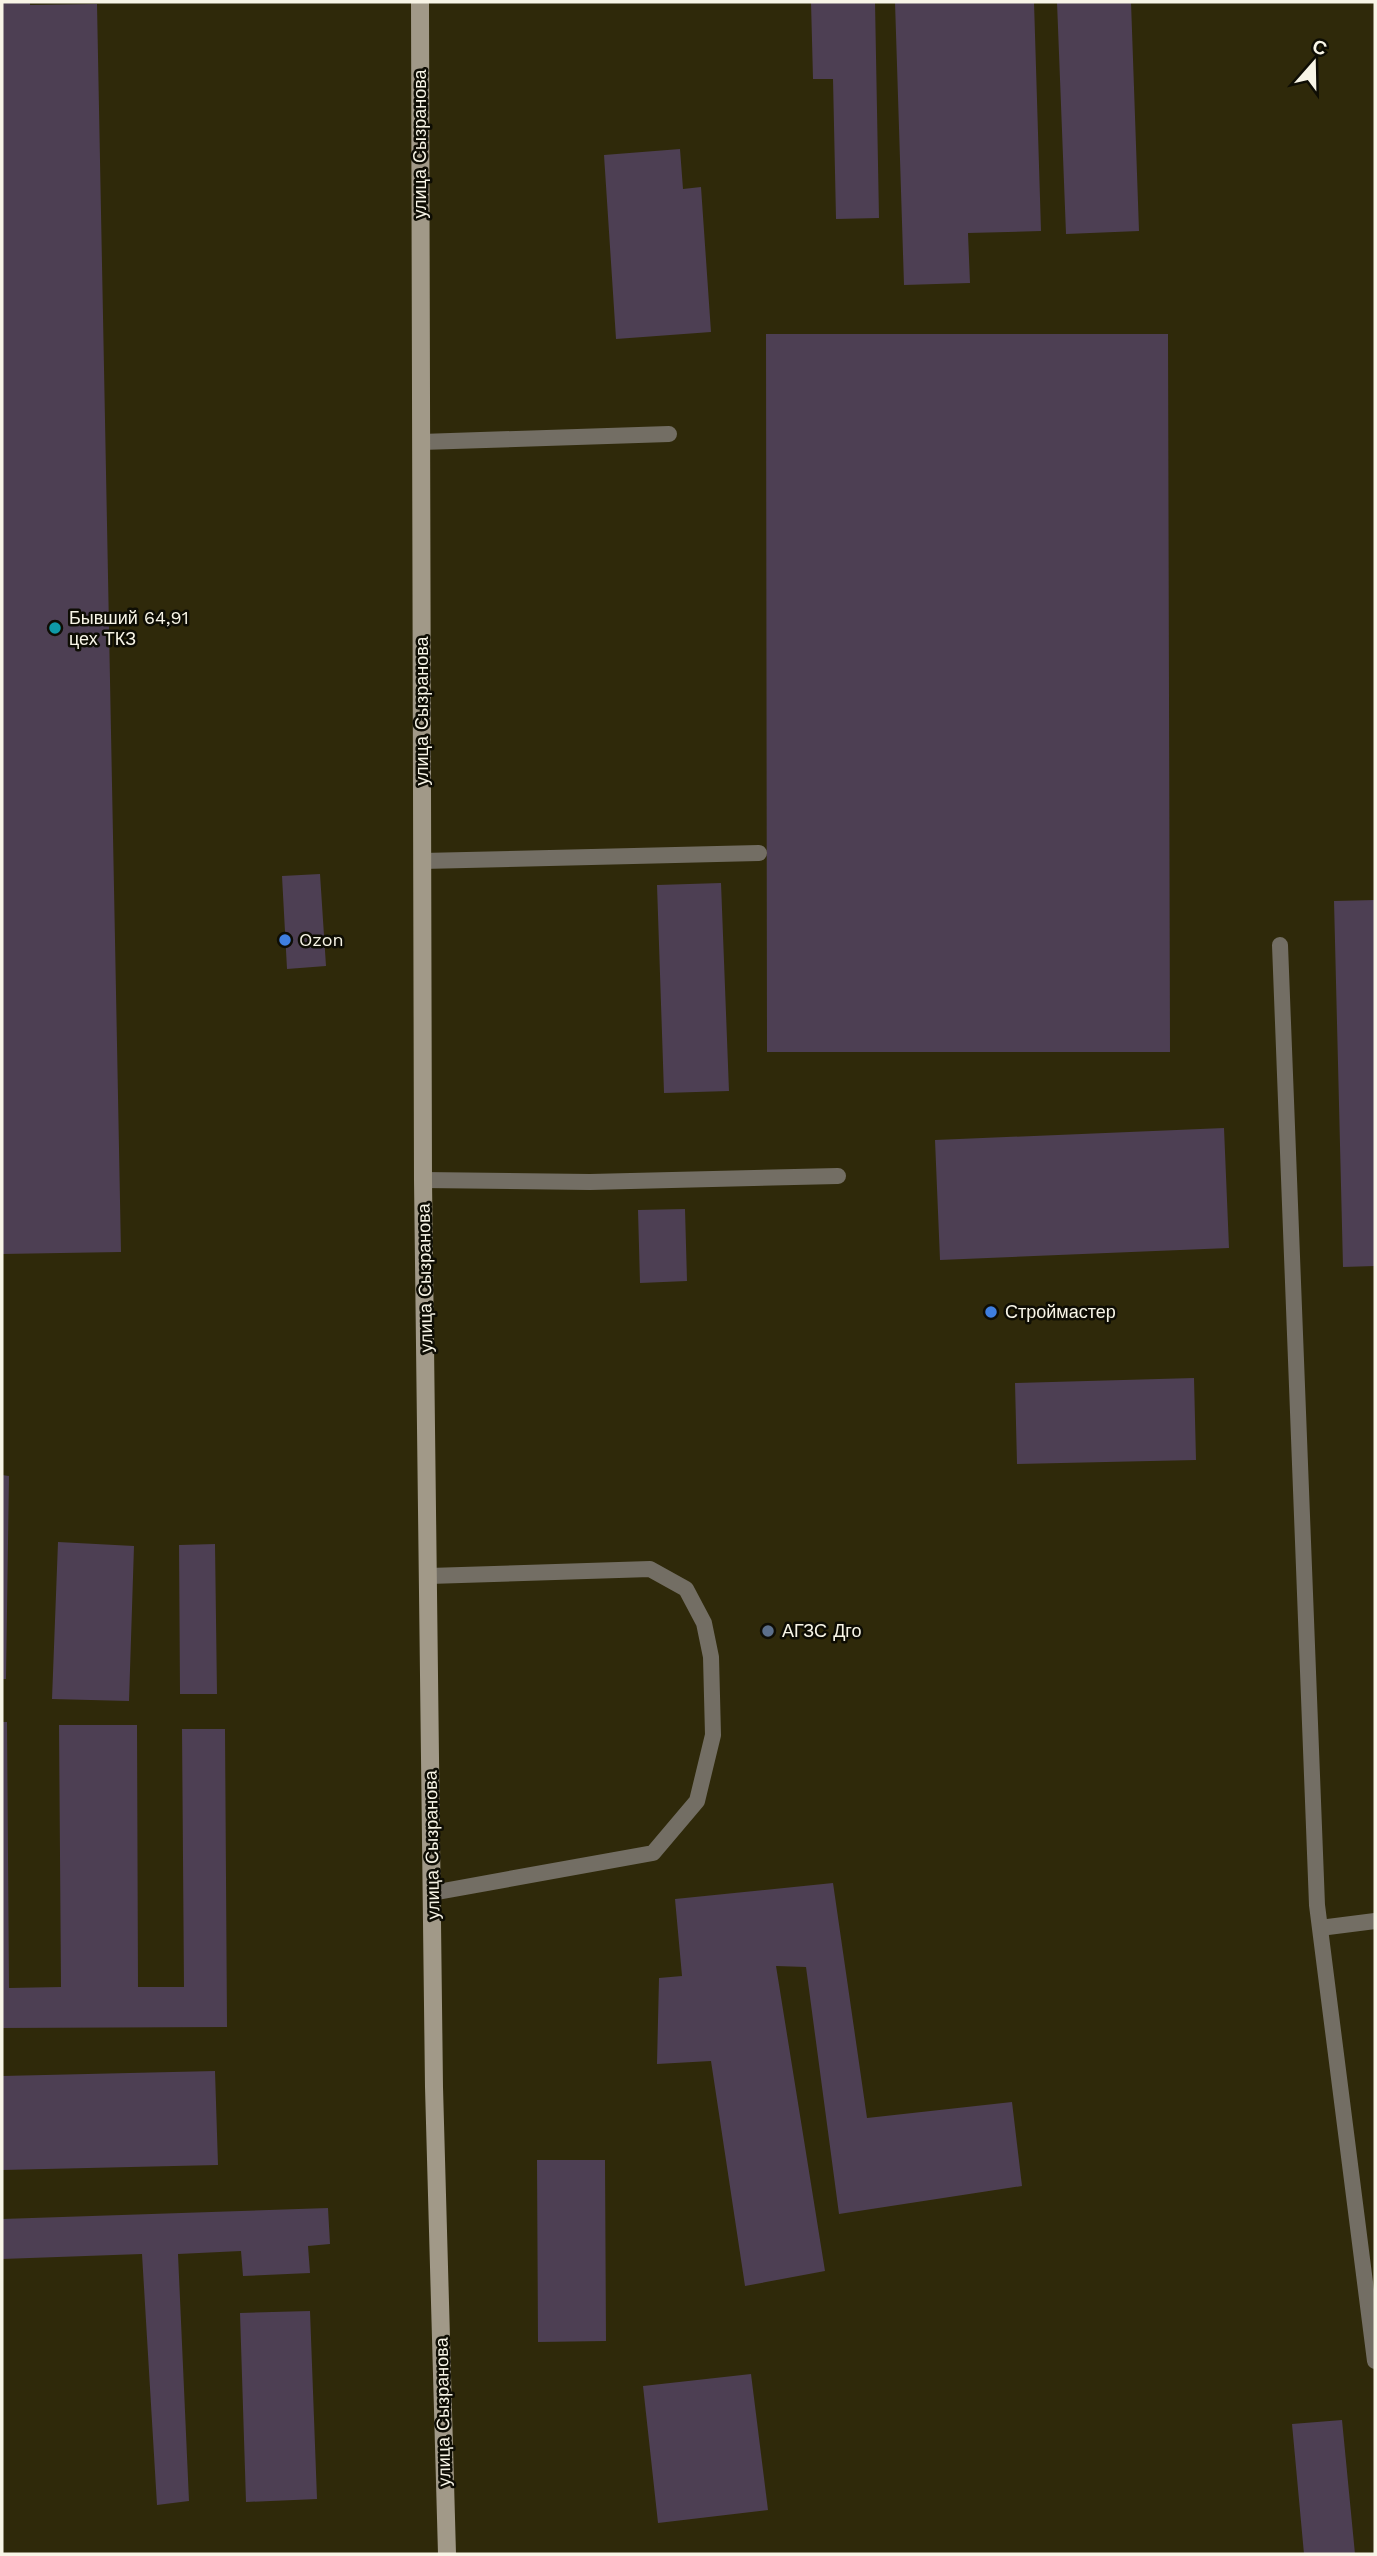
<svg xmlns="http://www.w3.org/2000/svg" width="1377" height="2556" font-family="'Work Sans',sans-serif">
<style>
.built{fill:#2f290a}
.building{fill:#4d3f53}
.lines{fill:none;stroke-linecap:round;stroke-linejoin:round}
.service{stroke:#736e64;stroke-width:16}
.secondary{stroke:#a19988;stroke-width:18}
.culture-dot{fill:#0f9aa8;stroke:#0e0d04;stroke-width:2.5}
.shop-dot{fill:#3f7fe0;stroke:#0e0d04;stroke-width:2.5}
.service-dot{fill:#5c6f8a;stroke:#0e0d04;stroke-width:2.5}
.labels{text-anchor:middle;stroke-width:5;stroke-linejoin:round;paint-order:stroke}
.street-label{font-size:18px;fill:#f8f5e7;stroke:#0e0d04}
.poi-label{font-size:18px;fill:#f8f5e7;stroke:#0e0d04;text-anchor:start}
</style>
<rect width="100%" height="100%" fill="#28230c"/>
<path class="built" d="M2,2h1373v2552h-1373z"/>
<path class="building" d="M2,2h28v3l67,-1 24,1248 -119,2z
M811,2h64l4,216 -43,1 -3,-140h-20z
M895,2h139l7,229 -73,2 2,50 -66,2z
M1057,2h74l8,229 -73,3z
M680,149l3,40 18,-2 10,145 -95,7 -12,-184z
M766,334h402l2,718h-403z
M320,874l6,92 -39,3 -5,-93z
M721,883l8,208 -65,2 -7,-208z
M1375,900v366l-32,1 -9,-366z
M1224,1128l5,120 -289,12 -5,-120z
M685,1209l2,72 -47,2 -2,-73z
M1194,1378l2,82 -179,4 -2,-81z
M2,1475l7,1 -3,203h-4z
M58,1542l76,4 -5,155 -77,-2z
M215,1544l2,150h-37l-1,-149z
M2,1722h5l2,266 52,-1 -2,-262h78l1,262h46l-2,-258h43l2,298 -225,1z
M833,1883l34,235 145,-16 10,84 -183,28 -33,-247 -30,-1 49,305 -80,15 -34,-225 -54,3 2,-86 23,-2 -7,-77z
M215,2071l3,94 -216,5v-94z
M537,2160h68l1,181 -68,1z
M328,2208l2,36 -22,2 2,27 -67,3 -2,-25 -63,3 11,247 -32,4 -15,-251 -140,5v-40z
M310,2311l7,188 -71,3 -6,-189z
M751,2374l17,136 -110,13 -15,-137z
M1342,2420l13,134h-51l-12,-130z"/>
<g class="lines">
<path class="service" d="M421,442l248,-8
M422,861l337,-8
M1280,945l37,960 58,456
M423,1180l167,2 248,-6
M429,1576l221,-7 36,20 18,34 7,34 2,78 -16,66 -44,52 -221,40
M1320,1928l55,-7"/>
<path class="secondary" d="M420,2l3,1178 11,907 13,467"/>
</g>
<circle class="culture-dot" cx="55" cy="628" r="7"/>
<g class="shop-dot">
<circle cx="285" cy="940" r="7"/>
<circle cx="991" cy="1312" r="7"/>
</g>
<circle class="service-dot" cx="768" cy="1631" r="7"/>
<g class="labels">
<g class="street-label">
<text transform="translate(420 144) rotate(-90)" y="6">улица Сызранова</text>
<text transform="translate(422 711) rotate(-90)" y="6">улица Сызранова</text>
<text transform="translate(425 1278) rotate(-91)" y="6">улица Сызранова</text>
<text transform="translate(432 1845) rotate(-91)" y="6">улица Сызранова</text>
<text transform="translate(443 2412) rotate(-91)" y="6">улица Сызранова</text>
</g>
<g class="poi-label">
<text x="69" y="624">Бывший 64,91<tspan x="69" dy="21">цех ТКЗ</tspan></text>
<text x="299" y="946">Ozon</text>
<text x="1005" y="1318">Строймастер</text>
<text x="782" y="1637">АГЗС Дго</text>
</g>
</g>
<rect width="1377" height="2556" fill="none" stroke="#f8f5e7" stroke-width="7"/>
<g transform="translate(1314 63) rotate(20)" stroke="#0e0d04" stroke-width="5" paint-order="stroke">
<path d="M0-5L12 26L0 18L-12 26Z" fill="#f8f5e7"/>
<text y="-10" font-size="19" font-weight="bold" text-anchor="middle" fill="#f8f5e7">С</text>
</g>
</svg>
